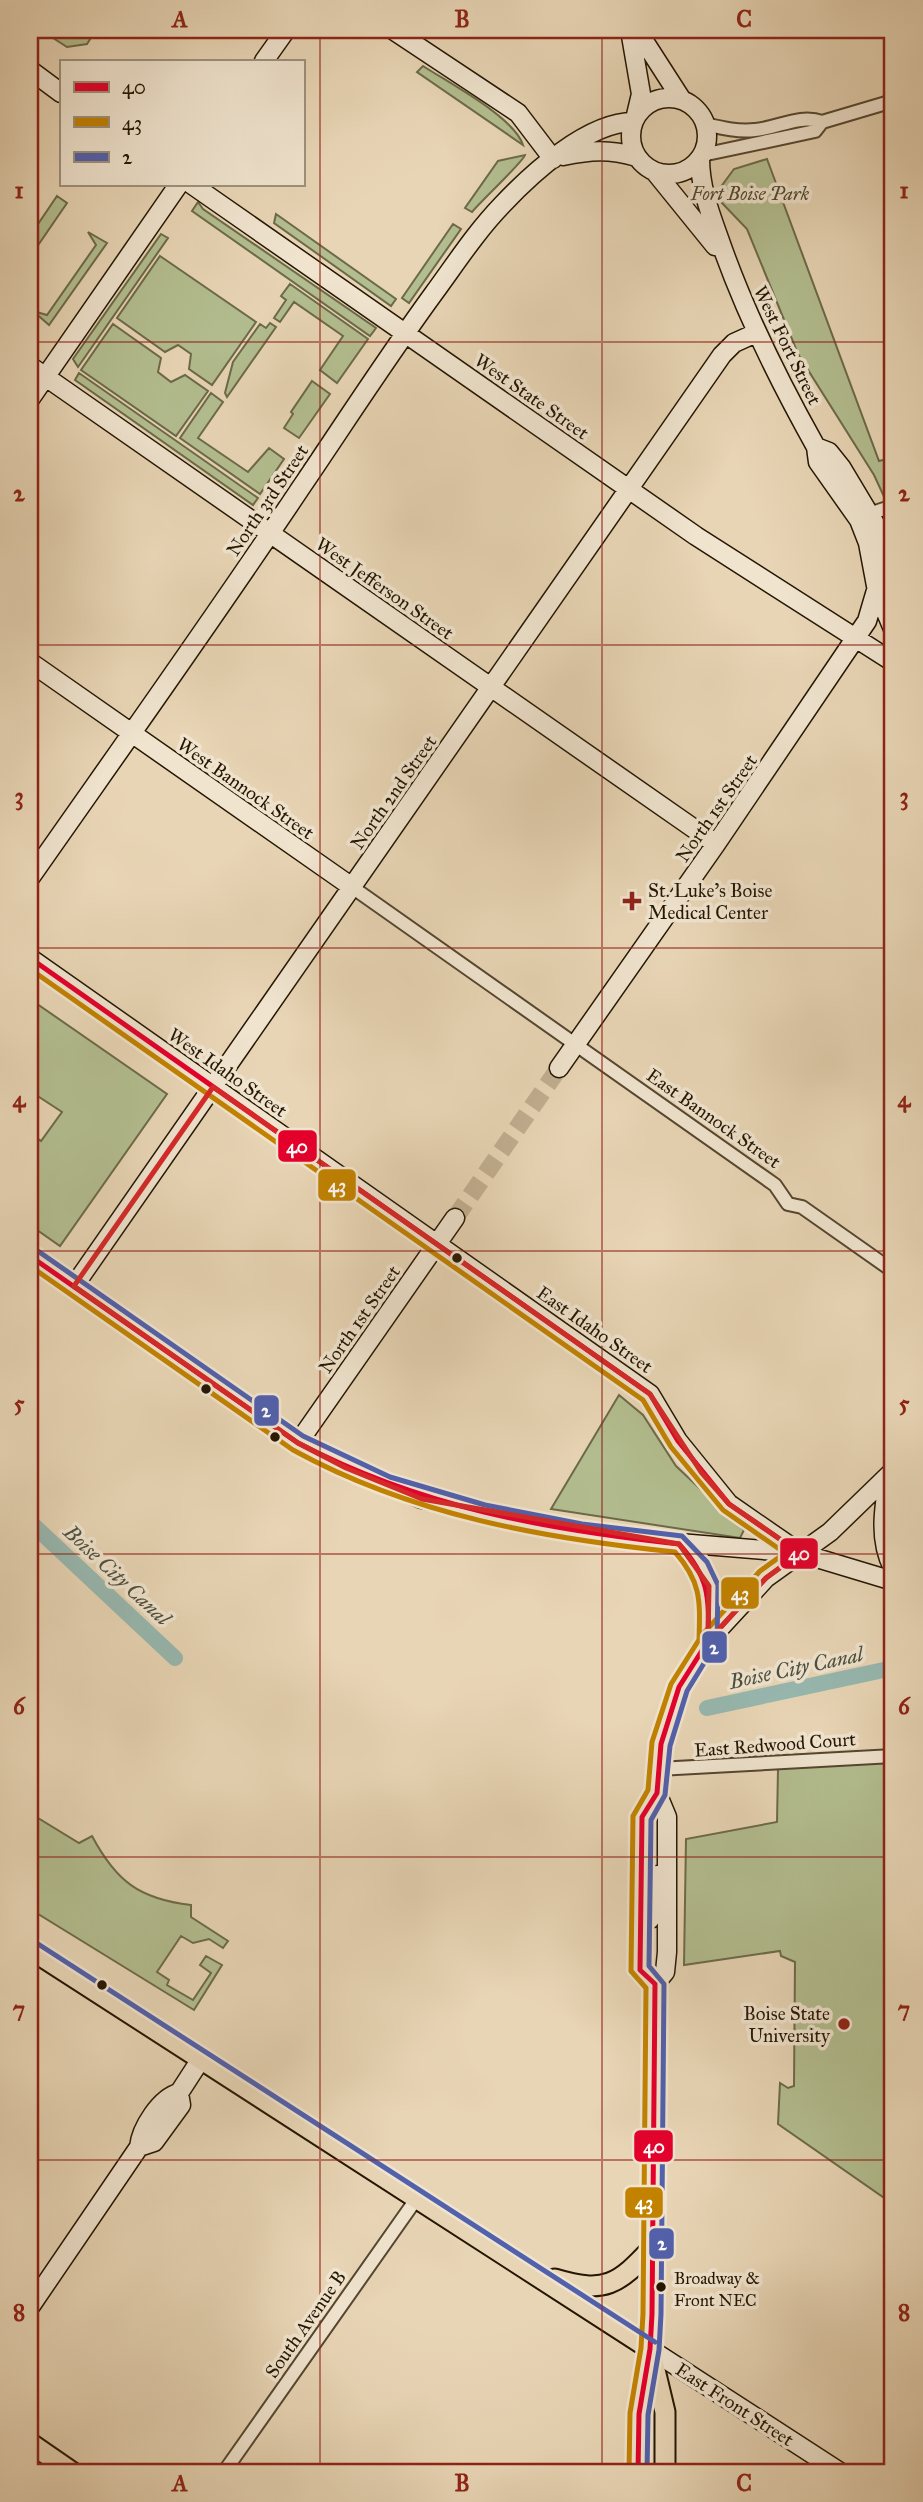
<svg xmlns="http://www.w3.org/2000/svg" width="923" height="2502" font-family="'IM FELL Great Primer',serif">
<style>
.green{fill:#b3be90;stroke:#6c6a49;stroke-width:2}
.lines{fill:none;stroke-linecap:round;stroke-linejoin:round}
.canal{stroke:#97b8b0;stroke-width:16}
.secondary-tunnel{stroke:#c1af91;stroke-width:18;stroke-dasharray:18 9;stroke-linecap:butt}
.street-casing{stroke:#55462f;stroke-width:16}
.secondary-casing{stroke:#241602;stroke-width:21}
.primary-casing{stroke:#241602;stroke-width:23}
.street{stroke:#f0e4cf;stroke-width:12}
.secondary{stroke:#f0e4cf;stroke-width:18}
.primary{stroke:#e8d5b5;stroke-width:19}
.bus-1-casing{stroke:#f0e4cf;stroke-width:10}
.bus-2-casing{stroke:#f0e4cf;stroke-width:10}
.bus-3-casing{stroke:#f0e4cf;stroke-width:10}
.bus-1{stroke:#e4002b;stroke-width:5}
.bus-2{stroke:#c28200;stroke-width:5}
.bus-3{stroke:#5261ac;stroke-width:5}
.marked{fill:none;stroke:#d62828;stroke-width:5;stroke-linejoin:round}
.grid{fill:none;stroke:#8f2418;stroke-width:2;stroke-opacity:0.55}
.poi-dot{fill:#8f2418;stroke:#f0e4cf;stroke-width:2.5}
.bus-dot{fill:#241602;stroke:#f0e4cf;stroke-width:2.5}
.labels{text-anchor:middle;stroke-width:7;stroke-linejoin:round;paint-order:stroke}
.bus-label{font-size:17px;fill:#241602;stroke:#f0e4cf;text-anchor:start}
.park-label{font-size:19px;font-style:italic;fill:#4f482d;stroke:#f0e4cf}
.street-label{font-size:19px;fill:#241602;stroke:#f0e4cf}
.poi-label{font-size:19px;fill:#241602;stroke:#f0e4cf;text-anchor:start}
.water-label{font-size:21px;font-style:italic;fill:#4c4f3f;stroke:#f0e4cf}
.line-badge{stroke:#f0e4cf;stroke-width:2.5}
.badge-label{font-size:19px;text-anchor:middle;font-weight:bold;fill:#fff}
.neatline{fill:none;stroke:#8f2418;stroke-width:2.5}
.grid-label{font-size:23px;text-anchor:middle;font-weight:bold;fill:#8f2418}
</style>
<rect width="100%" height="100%" fill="#e8d5b5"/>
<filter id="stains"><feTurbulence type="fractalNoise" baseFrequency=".00286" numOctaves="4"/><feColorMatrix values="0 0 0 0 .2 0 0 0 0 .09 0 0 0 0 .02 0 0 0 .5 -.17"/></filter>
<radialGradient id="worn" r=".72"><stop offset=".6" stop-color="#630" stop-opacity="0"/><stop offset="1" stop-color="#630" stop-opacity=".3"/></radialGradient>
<path class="green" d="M54,30h30l8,6 -5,8 -20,3 -17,-11z
M423,66c26,17 91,51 100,79l-106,-73z
M525,155c-2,7 -43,45 -53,57l-7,-4 33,-47z
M767,159l112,302 12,-3 2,5v53l-19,-41 -76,-121 -51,-125 -26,-27 -1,-14 14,-19z
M57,196l10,7 -37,54v-21z
M198,202l5,7 173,119 -6,8 -178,-125z
M276,214l120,85 -5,7 -117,-83z
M453,224l8,5 -52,74 -7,-5z
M88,232l19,11 -58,82 -16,-14 14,4 49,-70z
M161,234l7,4 -90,129 -5,-8z
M160,256l96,66 -44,63 -23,-16 2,-15 -13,-9 -13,7 -48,-34z
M290,284l78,55 -31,44 -17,-13 23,-34 -49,-34 -14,20 -6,-4 12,-18 -5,-4z
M270,323l6,4 -49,70 -2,-4 8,-31 27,-38 6,4z
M113,324l48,34 -3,14 13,10 14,-7 23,16 -32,45 -95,-66z
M79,373l179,125 -5,7 -178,-125z
M312,381l18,13 -31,44 -15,-10 9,-14 -2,-2z
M211,393l12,9 -25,36 50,34 21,-24 15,11 -24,35 -80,-56z
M30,999l137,95 -107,152 -30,-21v-92l11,8 21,-29 -32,-21z
M619,1395l24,20 33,51 68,64 -4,8 -189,-29z
M893,1752v452l-115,-80 2,-41 8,5 6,-2 1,-124 -14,-6 -1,-5 -96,14 2,-126 91,-17 1,-53z
M38,1818l41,25 13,-7c24,45 47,63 99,69v12l37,24 -5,7 -14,-9 -16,4 -12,-7 -24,36 12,8 -2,5 26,15 18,-27 -11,-8 6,-9 16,9 -28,45 -164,-101v-79z"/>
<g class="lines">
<path class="canal" d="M30,1522l145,136
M707,1708l186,-40"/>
<path class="secondary-tunnel" d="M455,1218l104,-150"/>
<defs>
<path id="street" d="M705,124c17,4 33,8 50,6 23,-2 45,-16 67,-8l71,-21
M702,155l113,-24 7,-9
M872,513l21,-7
M352,887l423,298 13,19 14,3 91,64
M658,1769l235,-13
M224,2472l193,-274"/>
<path id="secondary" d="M393,30l125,83 35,46
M630,30l11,64 -5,21
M637,30l45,70
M264,61l22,-31
M30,70l31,23
M631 136a38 38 0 1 1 76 0a38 38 0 1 1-76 0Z
M563,156c28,-6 46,-7 74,1
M700,158c0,30 10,55 20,83 25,72 59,140 96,206l2,15 41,58 9,23 9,48 16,38
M655,172l60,74
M191,184l505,352 197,126
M30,366l686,478
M30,399l149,-215
M30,662l322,225
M30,878c91,-130 184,-260 272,-392 44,-65 86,-130 132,-193 22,-30 42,-61 68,-88 30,-32 86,-83 131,-83
M30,958l620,436 28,47 51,63 71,49
M559,1068l157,-224 151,-223 15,-51 -5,-43 -36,-60 -12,-15 -13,-5
M30,1256l268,187 48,25 76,31 197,39 181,15 93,28
M74,1286l648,-931 12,-12 22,-10
M298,1443l157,-225
M889,1476c-5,31 -11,63 4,92
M679,1544c36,38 30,48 29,97
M640,1922l10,-3 7,-44
M655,1984l-15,-14 2,-153 15,-24
M139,2147l15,-5 27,-37 -2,-12 22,-34
M30,2307l109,-160c2,-19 21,-49 40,-54
M840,2472l-190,-123 5,-365 10,-12 2,-20v-135l-10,-24 4,-49 19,-60 28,-43 58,-63 64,-46 63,-61"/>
<path id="primary" d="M30,1949l620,400
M555,2279c50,15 63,6 98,-32
M650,2349l15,63v60
M30,2443l42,29
M638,2472l1,-58 10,-57"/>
</defs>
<use href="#street" class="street-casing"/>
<use href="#secondary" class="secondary-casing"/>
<use href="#primary" class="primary-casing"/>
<use href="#street" class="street"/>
<use href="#secondary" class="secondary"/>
<use href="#primary" class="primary"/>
<defs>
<path id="bus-1" d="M30,958l620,436 28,47 51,63 71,49 -34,25 -58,63 -29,46 -18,57 -4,49 -15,24 -2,153 15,14 -3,330 -2,35 -11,65 -1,58
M30,1256l268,187c122,64 245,86 381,101 31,34 30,53 29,97"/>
<path id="bus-2" d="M30,969l613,431 28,47 52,63 62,43 -25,18 -58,64 -31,49 -19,58 -4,48 -15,26 -2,155 15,17 -3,326 -2,34 -11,65 -1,59
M30,1266l263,184c119,65 248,88 382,102 27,31 25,49 24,89"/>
<path id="bus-3" d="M35,1249l268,187 87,41 95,28 97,19 100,12 25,26 11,23 -1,57 -30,49 -17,55 -5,49 -14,25 -2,146 15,18 -3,330 -2,36 -11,65 -1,57
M35,1942l620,400"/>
</defs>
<use href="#bus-1" class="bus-1-casing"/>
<use href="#bus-2" class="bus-2-casing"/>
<use href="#bus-3" class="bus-3-casing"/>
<use href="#bus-1" class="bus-1"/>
<use href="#bus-2" class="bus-2"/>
<use href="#bus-3" class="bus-3"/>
</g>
<path class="marked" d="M213,1087l437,307 51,78 28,32 71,49 -34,25 -58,63 1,-55 -30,-42 -257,-45 -76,-31 -48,-25 -224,-157z"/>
<path class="grid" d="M320,30v2442M602,30v2442M30,342h863M30,645h863M30,948h863M30,1251h863M30,1554h863M30,1857h863M30,2160h863"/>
<g class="poi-dot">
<path d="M628.5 890.5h7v7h7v7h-7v7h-7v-7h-7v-7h7z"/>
<circle cx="844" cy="2024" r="7"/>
</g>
<g class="bus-dot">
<circle cx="457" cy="1258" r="6"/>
<circle cx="206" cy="1389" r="6"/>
<circle cx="275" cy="1437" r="6"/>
<circle cx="102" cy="1985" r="6"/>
<circle cx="661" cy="2287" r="6"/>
</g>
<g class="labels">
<g class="bus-label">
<text x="674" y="2284">Broadway &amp;<tspan x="674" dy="22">Front NEC</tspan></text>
</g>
<g class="park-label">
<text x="750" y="200">Fort Boise Park</text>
</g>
<g class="street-label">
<text transform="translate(788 345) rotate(64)" y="7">West Fort Street</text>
<text transform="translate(532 396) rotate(35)" y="7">West State Street</text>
<text transform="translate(267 500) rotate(-56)" y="7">North 3rd Street</text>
<text transform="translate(385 588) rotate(35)" y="7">West Jefferson Street</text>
<text transform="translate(246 788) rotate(35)" y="7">West Bannock Street</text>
<text transform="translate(393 792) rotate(-55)" y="7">North 2nd Street</text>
<text transform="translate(716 808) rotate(-55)" y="7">North 1st Street</text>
<text transform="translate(228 1072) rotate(35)" y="7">West Idaho Street</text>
<text transform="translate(714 1118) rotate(35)" y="7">East Bannock Street</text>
<text transform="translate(359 1319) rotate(-55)" y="7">North 1st Street</text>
<text transform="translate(595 1329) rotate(35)" y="7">East Idaho Street</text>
<text transform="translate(775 1744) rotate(-4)" y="7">East Redwood Court</text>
<text transform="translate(305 2324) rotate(-55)" y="7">South Avenue B</text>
<text transform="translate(735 2404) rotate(33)" y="7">East Front Street</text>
</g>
<g class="poi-label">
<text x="648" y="897">St. Luke's Boise<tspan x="648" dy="22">Medical Center</tspan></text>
<text x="830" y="2020" text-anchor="end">Boise State<tspan x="830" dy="22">University</tspan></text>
</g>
<g class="water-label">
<text transform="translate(117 1575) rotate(43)" y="7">Boise City Canal</text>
<text transform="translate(796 1668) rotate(-12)" y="7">Boise City Canal</text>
</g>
</g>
<g class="line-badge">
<rect x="277" y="1129" width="41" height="34" rx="7" fill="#e4002b"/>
<rect x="317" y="1168" width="40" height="34" rx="7" fill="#c28200"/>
<rect x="253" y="1394" width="27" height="33" rx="7" fill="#5261ac"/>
<rect x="779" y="1537" width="40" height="33" rx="7" fill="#e4002b"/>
<rect x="720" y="1576" width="40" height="34" rx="7" fill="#c28200"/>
<rect x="701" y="1630" width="27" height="34" rx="7" fill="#5261ac"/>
<rect x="633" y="2129" width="41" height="34" rx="7" fill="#e4002b"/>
<rect x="624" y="2186" width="40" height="33" rx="7" fill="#c28200"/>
<rect x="648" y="2227" width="27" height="33" rx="7" fill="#5261ac"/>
</g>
<g class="badge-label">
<text x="297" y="1153">40</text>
<text x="337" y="1192">43</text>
<text x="266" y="1417">2</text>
<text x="799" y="1560">40</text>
<text x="740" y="1600">43</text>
<text x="714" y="1654">2</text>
<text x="654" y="2153">40</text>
<text x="644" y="2209">43</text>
<text x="662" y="2250">2</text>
</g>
<rect width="923" height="2502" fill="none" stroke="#e8d5b5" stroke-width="77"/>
<rect x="60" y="60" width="245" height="126" fill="#f0e4cf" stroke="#9e927d" stroke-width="2"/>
<rect x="74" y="82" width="35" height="10" fill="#e4002b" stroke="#9e927d" stroke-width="2"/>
<text x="122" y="94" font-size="21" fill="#241602">40</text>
<rect x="74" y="117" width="35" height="10" fill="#c28200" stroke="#9e927d" stroke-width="2"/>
<text x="122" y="130" font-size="21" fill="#241602">43</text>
<rect x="74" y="152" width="35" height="10" fill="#5261ac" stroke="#9e927d" stroke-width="2"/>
<text x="122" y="164" font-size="21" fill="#241602">2</text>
<rect x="38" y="38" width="846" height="2426" class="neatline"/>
<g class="grid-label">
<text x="180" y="27">A</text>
<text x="462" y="27">B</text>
<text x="744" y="27">C</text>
<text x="19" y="198">1</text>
<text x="904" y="198">1</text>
<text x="19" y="501">2</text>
<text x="904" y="501">2</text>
<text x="19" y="804">3</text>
<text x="904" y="804">3</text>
<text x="19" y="1107">4</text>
<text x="904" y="1107">4</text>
<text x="19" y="1411">5</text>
<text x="904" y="1411">5</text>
<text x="19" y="1714">6</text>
<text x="904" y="1714">6</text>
<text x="19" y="2017">7</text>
<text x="904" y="2017">7</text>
<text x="19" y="2320">8</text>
<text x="904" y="2320">8</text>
<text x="180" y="2491">A</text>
<text x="462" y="2491">B</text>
<text x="744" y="2491">C</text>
</g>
<rect width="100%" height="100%" filter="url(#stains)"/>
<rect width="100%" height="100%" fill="url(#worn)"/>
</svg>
